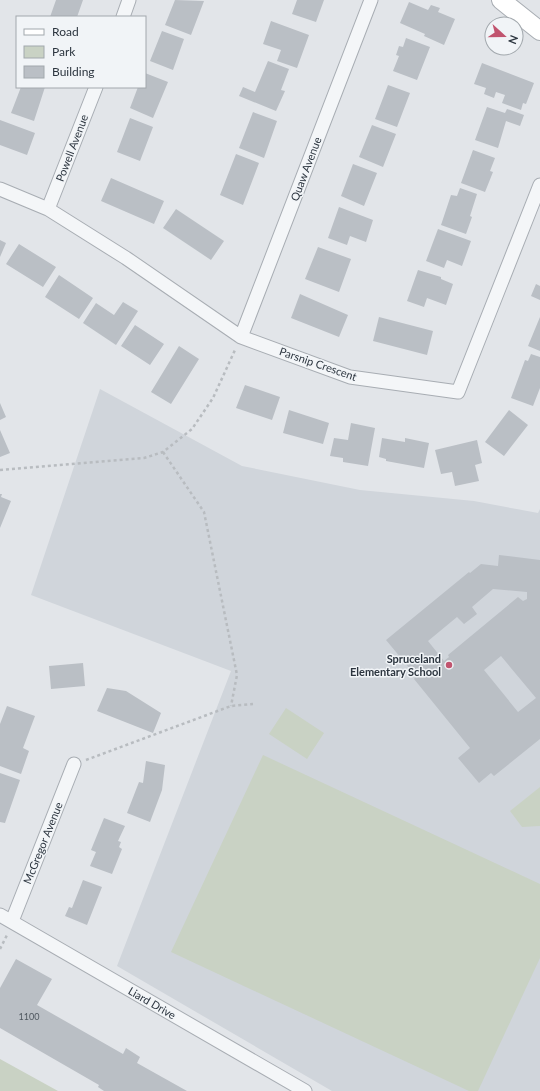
<svg xmlns="http://www.w3.org/2000/svg" width="540" height="1091" font-family="Lato,sans-serif">
<style>
.built{fill:#d0d5db}
.green{fill:#c9d2c4}
.building{fill:#babfc5;fill-rule:evenodd}
.lines{fill:none;stroke-linecap:round;stroke-linejoin:round}
.minor-casing{stroke:#a8adb3;stroke-width:15}
.secondary-casing{stroke:#a8adb3;stroke-width:20}
.path{stroke:#b8bcc0;stroke-width:2.5;stroke-dasharray:3 3;stroke-linecap:butt}
.minor{stroke:#f4f6f8;stroke-width:13}
.secondary{stroke:#fff;stroke-width:18}
.poi-dot{fill:#c1546f;stroke:#f1f4f7;stroke-width:1.5}
.labels{text-anchor:middle;stroke-width:3;stroke-linejoin:round;paint-order:stroke}
.number-label{font-size:9px;fill:#505860}
.street-label{font-size:11px;fill:#2c353f;stroke:#f1f4f7}
.poi-label{font-size:11px;font-weight:bold;fill:#2c353f;stroke:#f1f4f7;text-anchor:end}
</style>
<rect width="100%" height="100%" fill="#e2e5e9"/>
<path class="built" d="M100,389l142,77 118,24 114,11 64,12 2,-4v582h-208l-215,-125 114,-295 -200,-76z"/>
<path class="green" d="M286,708l38,25 -17,26 -38,-25z
M263,755l277,129v74l-62,133h-9l-298,-139z
M540,787v39l-18,1 -12,-16z
M0,1059l58,32h-58z"/>
<path class="building" d="M56,0h27l-6,17h-27z
M175,0l29,1 -13,34 -26,-10z
M297,0h27l-8,22 -24,-8z
M409,2l19,8 3,-5 9,3 -2,4 17,7 -11,26 -20,-9 1,-2 -25,-11z
M271,21l38,14 -12,33 -20,-7 4,-11 -18,-6z
M162,31l22,8 -11,31 -23,-9z
M406,38l24,9 -13,33 -24,-9 6,-15 -3,-1 3,-9 4,1z
M268,61l21,8 -8,21 4,1 -9,20 -37,-15 4,-9 12,5z
M482,63l52,20 -8,21 -3,-1 -2,7 -19,-7 3,-8 -9,-3 -2,6 -10,-4 2,-6 -12,-4z
M145,73l23,9 -15,36 -23,-10 8,-21h7z
M388,85l22,8 -13,34 -22,-8z
M21,87h24l-11,34 -23,-8z
M487,107l18,6 2,-4 17,6 -4,11 -14,-5 -8,27 -23,-8z
M253,112l24,9 -13,37 -25,-10z
M130,118l23,9 -13,34 -23,-9z
M0,120l35,13 -8,22 -27,-10z
M372,125l24,9 -13,33 -24,-10z
M473,150l22,8 -5,13 3,1 -8,20 -24,-9z
M236,154l23,9 -16,42 -23,-10z
M353,164l24,9 -13,33 -23,-10z
M111,178l53,23 -10,23 -53,-23z
M460,188l17,6 -7,22 2,1 -6,17 -25,-9 10,-30 6,1z
M339,207l34,13 -7,22 -16,-6 -3,9 -19,-7z
M176,209l48,32 -13,19 -48,-32z
M438,229l33,12 -9,25 -15,-6 -3,8 -18,-7z
M0,240l6,3 -6,14z
M19,244l37,23 -13,20 -37,-23z
M318,247l33,12 -12,33 -34,-13z
M418,270l23,7v2l12,5 -7,21 -19,-7 -3,9 -17,-6z
M59,275l34,23 -14,21 -34,-22z
M536,284l4,2v14l-9,-4z
M300,294l48,21 -9,22 -48,-19z
M123,302l15,9 -22,34 -33,-22 13,-20 18,12z
M379,317l54,14 -6,24 -54,-14z
M540,317v34l-12,-5z
M135,325l29,19 -14,21 -29,-19z
M179,346l20,13 -28,45 -20,-12z
M531,354l9,3v31l-7,18 -22,-8 14,-38 3,1z
M245,385l35,12 -8,23 -36,-12z
M0,403l6,14 -6,3z
M289,410l40,13 -6,21 -40,-11z
M509,410l19,15 -24,31 -19,-14z
M351,423l24,5 -7,38 -25,-4v-4l-13,-2 4,-18 14,2z
M0,430l10,23 -10,4z
M382,438l23,4v-4l24,5 -5,25 -38,-7v-2l-7,-2z
M477,440l5,23 -7,2 4,16 -24,5 -3,-14 -11,2 -6,-24z
M0,494h2l-1,3 10,4 -11,27z
M499,555l41,5v179l-46,37 -3,-3 -12,10 -21,-25 12,-10 -56,-69 2,-3 -30,-36 83,-68 1,1 11,-9 17,2zM493,589l34,3v7l-4,2 -5,-4 -70,58 1,2 -5,4 -16,-20 29,-24 7,7 13,-10 -5,-7zM501,656l35,42 -18,14 -34,-42z
M83,663l2,23 -34,3 -2,-23z
M107,688l19,3 35,22 -8,20 -56,-22z
M7,706l28,10 -12,32 6,3 -8,23 -21,-8v-42z
M146,761l19,4 -3,25 -12,32 -23,-9 12,-31 4,1z
M0,773l20,7 -15,43 -5,-1z
M104,818l21,8 -7,15 3,1 -2,5 3,2 -10,25 -22,-8 6,-14 -5,-2z
M83,880l19,7 -15,38 -22,-9 4,-9 3,1z
M16,959l36,20 -15,26 86,49 3,-6 14,9 -3,6 50,28h-83l-6,-4 1,-2 -99,-57v-40z"/>
<g class="lines">
<defs>
<path id="minor" d="M123,17l6,-17
M0,189l48,20 78,49 115,79 109,40 108,15 82,-207
M48,209l48,-122
M241,337l130,-337
M0,915l305,176
M12,921l62,-157"/>
<path id="secondary" d="M501,0l39,31"/>
</defs>
<use href="#minor" class="minor-casing"/>
<use href="#secondary" class="secondary-casing"/>
<path class="path" d="M163,452l41,60 33,163 -6,31
M0,470l144,-12 19,-6 29,-23 21,-31 22,-48
M86,760l145,-54 22,-2
M0,949l7,-14"/>
<use href="#minor" class="minor"/>
<use href="#secondary" class="secondary"/>
</g>
<circle class="poi-dot" cx="449" cy="665" r="4"/>
<g class="labels">
<g class="number-label">
<text x="29" y="1020">1100</text>
</g>
<g class="street-label">
<text transform="translate(72 148) rotate(-69)" y="4">Powell Avenue</text>
<text transform="translate(306 169) rotate(-69)" y="4">Quaw Avenue</text>
<text transform="translate(318 364) rotate(19)" y="4">Parsnip Crescent</text>
<text transform="translate(43 843) rotate(-68)" y="4">McGregor Avenue</text>
<text transform="translate(152 1003) rotate(30)" y="4">Liard Drive</text>
</g>
<g class="poi-label">
<text x="441" y="663">Spruceland<tspan x="441" dy="13">Elementary School</tspan></text>
</g>
</g>
<rect x="16" y="16" width="130" height="72" fill="#f1f4f7" stroke="#a2a8ad"/>
<rect x="24" y="29" width="20" height="6" fill="#ffffff" stroke="#a2a8ad"/>
<text x="52" y="36" font-size="12" fill="#2c353f">Road</text>
<rect x="24" y="46" width="20" height="12" fill="#c9d2c4" stroke="#a2a8ad"/>
<text x="52" y="56" font-size="12" fill="#2c353f">Park</text>
<rect x="24" y="66" width="20" height="12" fill="#babfc5" stroke="#a2a8ad"/>
<text x="52" y="76" font-size="12" fill="#2c353f">Building</text>
<g transform="translate(504 36) rotate(111)"><circle r="19" fill="#f1f4f7" stroke="#a2a8ad"/>
<path d="M0-3L7 15L0 10L-7 15Z" fill="#c1546f"/>
<text y="-6" font-size="11" font-weight="bold" text-anchor="middle" fill="#2c353f">N</text>
</g>
</svg>
